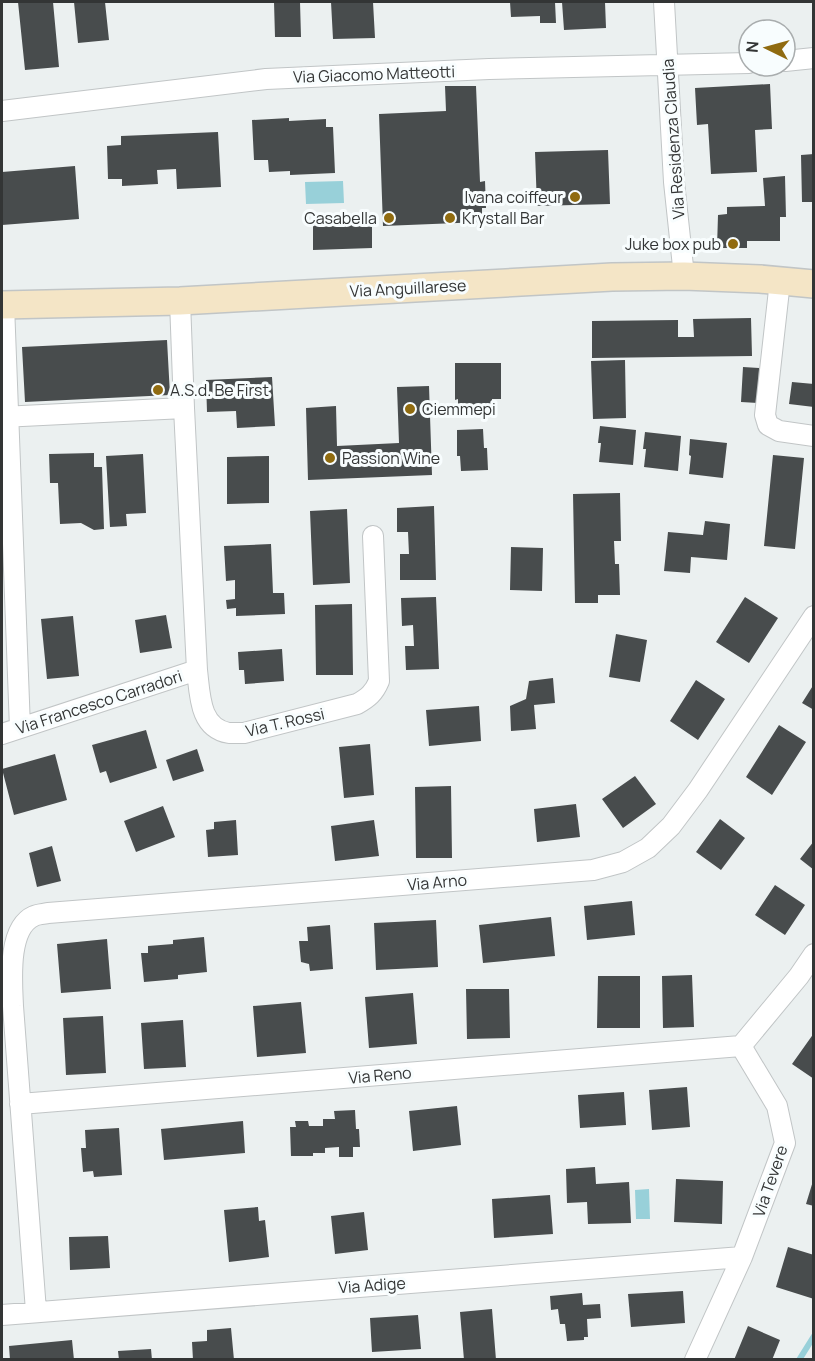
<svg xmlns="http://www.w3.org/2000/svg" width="815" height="1361" font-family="Manrope,sans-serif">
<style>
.water{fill:#98d0d9}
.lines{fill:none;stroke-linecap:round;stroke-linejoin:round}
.stream{stroke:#98d0d9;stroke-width:6}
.building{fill:#484c4d}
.street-casing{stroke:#c1c5c6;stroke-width:22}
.secondary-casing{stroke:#c1c5c6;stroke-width:30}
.street{stroke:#fff;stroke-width:20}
.secondary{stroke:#f4e5c6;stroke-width:27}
.poi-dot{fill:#906b10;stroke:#f8fdfe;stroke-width:2}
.labels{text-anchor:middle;stroke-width:6;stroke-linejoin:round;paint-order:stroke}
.street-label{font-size:16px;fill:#333535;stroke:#f8fdfe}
.poi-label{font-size:16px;fill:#333535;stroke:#f8fdfe;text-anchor:start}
</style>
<rect width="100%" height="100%" fill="#ebf0f0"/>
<path class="water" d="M343,181l1,22 -38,1 -1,-22z
M649,1189l1,30h-14l-1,-29z"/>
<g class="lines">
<path class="stream" d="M799,1360l15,-24"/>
</g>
<path class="building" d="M18,2h35l6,65 -34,3z
M74,2h31l4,38 -31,3z
M274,2h26l1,35h-26z
M331,2h42l2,36 -42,1z
M510,2h45l1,21h-16v-7l-29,1z
M562,2h43l1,26 -42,2z
M770,84l2,45 -17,1 2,42 -46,2 -3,-50 -11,1 -2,-37z
M445,86h31l4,96 5,-1 1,27h-4v14l-99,4 -4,-112 67,-3z
M289,118v3l37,-2v8h7l2,46 -45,2v-4l-21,1 -1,-12h-14l-2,-40z
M218,132l3,55 -44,2 -1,-20 -19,1 1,14 -36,2v-7h-14l-1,-33 14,-1v-9z
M608,150l2,54 -73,2 -2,-54z
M814,154v48h-12l-1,-47z
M75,166l4,53 -77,6v-53z
M785,176l1,41h-6v24h-33v7h-30l1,-33 9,-1v-7l38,-1 -2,-28z
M372,223v25l-59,2v-26z
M751,318l1,38 -160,2v-37l86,-1v17h16l-1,-18z
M167,340l3,55 -145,7 -3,-55z
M625,360l1,58 -33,1 -2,-58z
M455,363h46v36h-9v10h-11v-2h-23v-8l-3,1z
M743,367l16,1 -1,35 -17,-1z
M272,377l3,49 -38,2 -1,-17 -29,1 -1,-32z
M792,382l22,2v23l-25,-3z
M429,386l3,89 -124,5 -2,-72 30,-2 1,40 62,-3 -2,-56z
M600,426l36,4 -3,35 -34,-3 2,-19h-3z
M483,429l1,19h3l1,22 -27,1 -1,-15h-3v-26z
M645,432l36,4 -3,35 -34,-4 2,-18h-3z
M690,439l37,4 -4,35 -34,-4 2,-18 -2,-1z
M94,453v14h8l2,62 -10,1 -13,-7 -21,1 -2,-41h-8l-1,-29z
M143,454l3,59 -20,1 1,12 -17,1 -4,-71z
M773,455l31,3 -9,91 -31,-3z
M269,456v47l-42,1v-47z
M620,493l1,48h-7l1,23h4l1,31h-22v8h-23l-2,-109z
M434,506l2,74h-36v-26h9l-1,-22h-11v-24z
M347,509l3,74 -37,2 -3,-74z
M705,521l25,3 -3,36 -36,-3 -1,16 -26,-2 4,-39 35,3z
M271,544l2,49h11l1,21 -49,2v-8l-9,1 -1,-9 9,-1v-19l-9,1 -2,-35z
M511,547l32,1 -1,43 -32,-1z
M436,597l3,72 -33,1 -1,-24h9l-1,-21 -11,1 -1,-28z
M745,597l33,21 -29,45 -33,-21z
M352,604l1,71h-37l-1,-70z
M166,615l6,33 -32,5 -5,-33z
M73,616l6,60 -32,3 -6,-60z
M616,634l31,6 -7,42 -31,-5z
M282,649l2,32 -39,3 -1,-14h-5l-1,-18z
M553,678l2,25 -21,2 2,24 -25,2 -1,-25 16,-7 3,-18z
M696,680l29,19 -27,41 -28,-19z
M814,684v26l-12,-7z
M479,706l2,35 -52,5 -3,-36z
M779,725l27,17 -34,53 -26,-18z
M146,730l11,38 -47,15 -4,-12 -6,2 -8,-28z
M370,744l4,51 -30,3 -5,-51z
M197,749l7,22 -31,10 -7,-21z
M55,754l12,46 -53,15 -12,-46z
M635,776l21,28 -33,24 -21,-29z
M451,786l1,72h-36l-1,-71z
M576,804l4,33 -43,5 -3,-33z
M163,806l12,31 -39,15 -12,-31z
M720,819l25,19 -24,32 -25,-18z
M236,820l2,35 -30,2 -2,-27 8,-1v-7z
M374,820l5,36 -44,5 -4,-35z
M814,841v29l-14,-11z
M52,846l9,35 -24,6 -8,-34z
M775,885l30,20 -20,30 -30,-20z
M632,901l3,34 -48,5 -3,-34z
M551,917l4,39 -72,7 -4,-38z
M436,920l2,47 -62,3 -2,-47z
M330,925l3,44 -23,2 -1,-7 -8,-2 -2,-21h9l-1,-14z
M204,937l3,35 -29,3v4l-34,3 -3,-29h7v-7l25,-2v-4z
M107,939l4,50 -50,4 -4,-49z
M692,975l2,52 -31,1 -1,-52z
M598,976h42v52h-43z
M466,989h43l1,49 -43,1z
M413,993l4,51 -48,4 -4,-51z
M301,1002l5,51 -49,4 -4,-51z
M103,1016l3,57 -40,2 -3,-57z
M183,1020l3,47 -42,2 -3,-46z
M814,1033v46l-22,-15z
M687,1087l3,40 -38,3 -3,-40z
M624,1092l2,33 -46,3 -2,-33z
M457,1106l4,39 -48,6 -4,-40z
M355,1110l1,19h3l1,18h-7v10h-14v-10l-14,1v5h-12v3h-22l-1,-29h6l-1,-6h13l1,5h14v-7h12l-1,-8z
M243,1121l2,32 -81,7 -3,-31z
M119,1128l3,47 -28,2 -1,-6 -10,1 -2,-24h5l-1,-18z
M595,1167l1,17 33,-2 2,41 -43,1 -1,-22 -20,1 -1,-34z
M676,1179l47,2 -1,43 -48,-2z
M813,1181h1v25l-8,-2z
M550,1195l3,39 -59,4 -2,-39z
M258,1207l1,14 6,-1 4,37 -40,5 -5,-52z
M364,1212l4,38 -33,4 -4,-38z
M108,1236l2,32 -40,2 -1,-33z
M788,1247l26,8v44l-38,-12z
M683,1291l2,32 -54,4 -3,-33z
M582,1293l1,12 17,-1 1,14 -14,1 1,18h-4v3l-17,1 -2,-17h-5l-2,-15 -7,1 -1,-14z
M492,1309l4,51h-32l-4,-48z
M418,1315l3,34 -49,3 -2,-34z
M748,1326l32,14 -8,20h-38z
M231,1328l3,32h-41l-1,-18 15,-1v-11z
M72,1340l2,20h-64l-1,-14z
M151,1349l1,11h-33l-1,-9z"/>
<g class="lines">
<defs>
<path id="street" d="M664,2l10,180 10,94
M785,61l29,-3
M2,111l264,-32 223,-10 260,-6
M780,281l-15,134 3,10 11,6 35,5
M180,301l4,107
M4,305l16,423
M2,417l182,-9 13,262c3,24 2,58 32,63 5,0 10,0 15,0l113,-29c11,-6 17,-11 22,-23l-6,-145
M2,734l195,-64
M741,1046l58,-70 15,-22
M20,1104l721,-58
M36,1311l-23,-305c-1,-24 -6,-78 21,-90 4,-2 10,-2 14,-3l545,-43 30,-8 25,-14 23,-22 27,-36 116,-174
M2,1315l740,-58
M695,1360l47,-103 43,-114 -8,-37 -36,-60"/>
<path id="secondary" d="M2,305l178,-4 432,-24 72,-1 76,3 54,5"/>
</defs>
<use href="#street" class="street-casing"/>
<use href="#secondary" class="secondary-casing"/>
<use href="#street" class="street"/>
<use href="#secondary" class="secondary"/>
</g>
<g class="poi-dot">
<circle cx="575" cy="197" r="6"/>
<circle cx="389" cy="218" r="6"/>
<circle cx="450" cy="218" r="6"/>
<circle cx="733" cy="244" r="6"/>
<circle cx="158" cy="390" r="6"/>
<circle cx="410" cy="409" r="6"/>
<circle cx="330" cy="458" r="6"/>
</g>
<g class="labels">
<g class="street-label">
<text transform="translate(374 74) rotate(-2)" y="6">Via Giacomo Matteotti</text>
<text transform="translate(673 139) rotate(-94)" y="6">Via Residenza Claudia</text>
<text transform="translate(408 288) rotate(-3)" y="6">Via Anguillarese</text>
<text transform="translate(99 702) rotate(-18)" y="6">Via Francesco Carradori</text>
<text transform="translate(285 722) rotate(-13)" y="6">Via T. Rossi</text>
<text transform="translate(437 882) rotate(-5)" y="6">Via Arno</text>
<text transform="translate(380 1075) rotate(-5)" y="6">Via Reno</text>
<text transform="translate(770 1181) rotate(-71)" y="6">Via Tevere</text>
<text transform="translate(372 1285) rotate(-4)" y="6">Via Adige</text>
</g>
<g class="poi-label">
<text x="563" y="203" text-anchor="end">Ivana coiffeur</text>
<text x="377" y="224" text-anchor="end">Casabella</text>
<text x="462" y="224">Krystall Bar</text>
<text x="721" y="250" text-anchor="end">Juke box pub</text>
<text x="170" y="396">A.S.d. Be First</text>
<text x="422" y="415">Ciemmepi</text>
<text x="342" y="464">Passion Wine</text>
</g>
</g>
<rect width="815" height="1361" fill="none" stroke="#333535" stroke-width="6"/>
<g transform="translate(767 48) rotate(275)"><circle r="28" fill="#f8fdfe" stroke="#a9adae" stroke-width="1.5"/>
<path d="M0-4.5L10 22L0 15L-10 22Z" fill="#906b10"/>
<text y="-9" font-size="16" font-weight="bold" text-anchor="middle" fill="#333535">N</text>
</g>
</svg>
